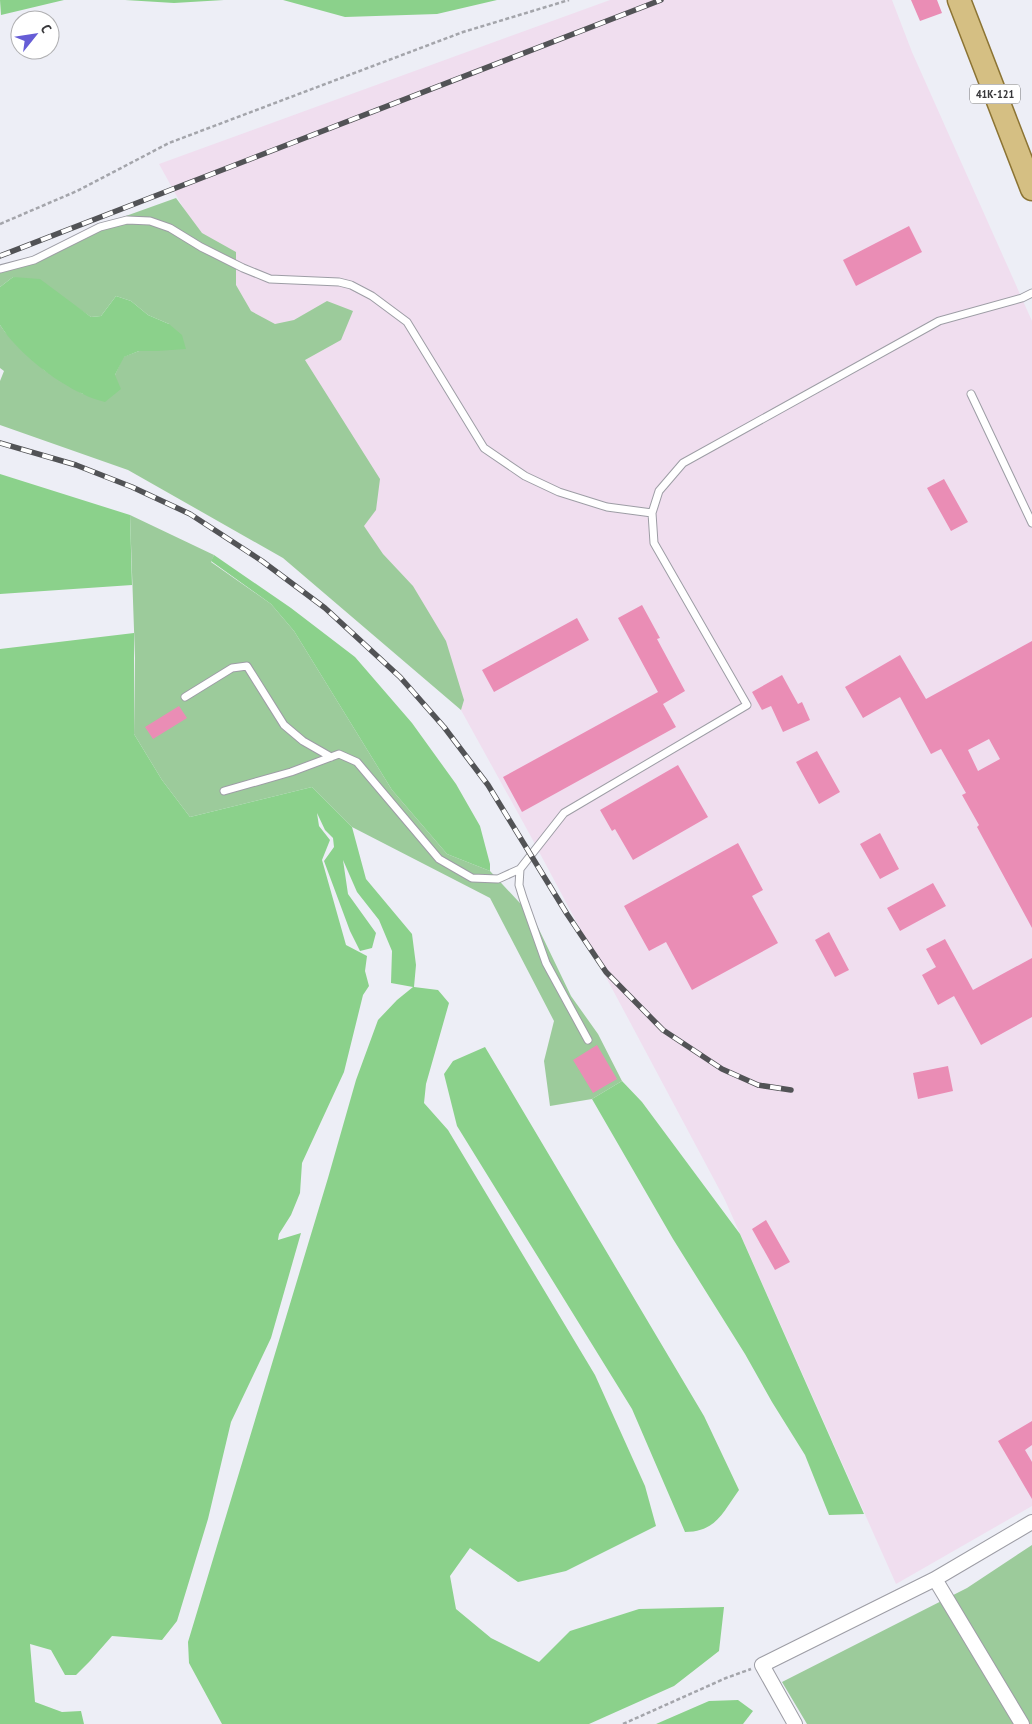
<svg xmlns="http://www.w3.org/2000/svg" width="1032" height="1724" font-family="'PT Sans Narrow',sans-serif">
<style>
.industrial{fill:#f0deef}
.green{fill:#9ccb9b}
.forest{fill:#8bd18b}
.building{fill:#ea8db5;fill-rule:evenodd}
.lines{fill:none;stroke-linecap:round;stroke-linejoin:round}
.lane-casing{stroke:#9d9da5;stroke-width:9}
.street-casing{stroke:#9d9da5;stroke-width:16}
.primary-casing{stroke:#8c7434;stroke-width:25}
.path{stroke:#a4a5ab;stroke-width:2.5;stroke-dasharray:4 2.5;stroke-linecap:butt}
.lane{stroke:#fff;stroke-width:7}
.street{stroke:#fff;stroke-width:14}
.primary{stroke:#d5bf83;stroke-width:22}
.rail-casing{stroke:#525356;stroke-width:5.5}
.rail{stroke:#fff;stroke-width:4;stroke-dasharray:11;stroke-linecap:butt}
.labels{text-anchor:middle;stroke-width:4;stroke-linejoin:round;paint-order:stroke}
.shield{fill:#fff;stroke:#747476;stroke-width:1}
.shield-label{font-size:12px;font-weight:bold;fill:#38383b}
</style>
<rect width="100%" height="100%" fill="#edeef6"/>
<path class="industrial" d="M610,0h282l20,52 120,269v1185l-136,78 -171,-384 -196,-367 -370,-669z"/>
<path class="green" d="M176,198l26,35 34,19v33l15,26 24,13 19,-4 33,-19 26,10 -12,29 -36,20 75,119 -4,31 -12,16 19,28 30,32 33,55 18,59 -3,10 -178,-152 -155,-88 -128,-45v-44l4,-10 -4,-3v-43l5,7 39,38 39,24 32,-19 8,-18 16,-6h18l12,-27 -21,-9 -17,-14 -15,-5 -15,20 -10,1 -25,-17 -53,-23 -13,10v-18l13,-4 110,-48z
M130,515l84,40 -3,7 60,42 23,27 98,159 55,64 43,17 43,46 38,79 27,38 24,47 -30,18 -42,7 -6,-45 10,-40 -64,-123 -138,-71 -40,-40 -122,30 -28,-37 -28,-46 1,-76z
M1032,1545v179h-225l-25,-42 185,-94z"/>
<path class="forest" d="M0,0h64l-63,15z
M125,0h99l-50,3z
M283,0h214l-60,14 -92,3z
M13,277l27,2 51,38 10,-1 15,-20 15,5 17,14 21,9 13,11 4,14 -29,2h-18l-15,6 -9,18 6,14 -16,13c-7,-2 -15,-4 -22,-8 -29,-13 -66,-42 -83,-69v-38z
M0,474l130,41 2,70 -132,9z
M214,555l77,53 64,49 57,66 44,61 24,42 10,38v7l-43,-17 -55,-64 -98,-159 -23,-27 -60,-43z
M134,633v101l28,46 28,37 122,-30 40,40 14,52 46,55 4,31 -2,22 24,3 11,13 -23,81 -2,19 24,27 147,245 50,111 11,40 -90,45 -48,11 -48,-34 -20,28 6,33 35,29 48,24 31,-31 69,-22 85,-2 -5,44 -45,35 -85,38h-367l-33,-61 -1,-21 140,-464 28,-98 22,-60 19,-20 16,-13 -22,-4 1,-32 -13,-31 -22,-28 -14,-32 5,34 28,39 -4,15 -12,3 -10,-20 -26,-70 10,-14 -1,-9 -8,-8 -8,-17 2,13 11,14 -8,20 24,85 21,11 -2,15 4,15 -6,9 -19,77 -42,91 -2,30 -9,22 -12,19 -1,6 23,-7 -30,105 -40,84 -23,97 -31,102 -15,19 -50,-4 -22,25 -14,14h-11l-14,-25 -21,-6 5,58 27,10 19,-1 3,13h-84v-1075z
M485,1047l219,369 35,74c-16,22 -23,42 -54,42l-53,-123 -175,-283 -13,-52 9,-13z
M622,1081l20,21 98,132 124,280 -35,1 -24,-60 -33,-53 -27,-48 -72,-115 -81,-140z
M738,1700l15,11 -10,13h-87l53,-23z"/>
<path class="building" d="M911,0h26l5,13 -22,8z
M909,226l13,26 -66,34 -13,-26z
M944,479l24,43 -17,9 -24,-43z
M642,605l18,33 -3,1 28,52 -22,13 13,23 -154,85 -19,-35 155,-85 -40,-74z
M577,618l12,22 -95,52 -12,-22z
M1032,641v287l-55,-101 2,-2 -17,-30 4,-2 -25,-44 -10,5 -31,-57 -37,21 -18,-31 55,-32 26,44zM989,739l11,20 -22,12 -10,-21z
M782,675l16,29 4,-2 8,18 -27,12 -12,-26 -9,4 -10,-18z
M179,706l8,12 -34,21 -8,-12z
M817,751l23,41 -21,12 -23,-42z
M678,765l30,52 -75,43 -18,-31 -3,2 -12,-21z
M880,833l19,36 -19,10 -20,-35z
M738,843l25,47 -11,6 26,47 -86,47 -26,-48 -17,9 -25,-45z
M933,883l13,23 -46,25 -13,-23z
M829,932l20,38 -14,7 -20,-37z
M945,939l28,51 59,-32v59l-51,28 -27,-49 -16,9 -16,-30 14,-8 -10,-18z
M597,1045l20,34 -24,14 -20,-33z
M948,1066l5,25 -35,8 -5,-26z
M766,1220l24,42 -15,8 -23,-41z
M1032,1421v24l-7,5 7,12v37l-34,-58z"/>
<g class="lines">
<defs>
<path id="lane" d="M0,269l34,-9 66,-33 27,-7 23,1 20,7 31,19 42,21 27,11 69,3 12,3 21,11 35,26 77,126 41,28 34,16 48,15 45,6
M971,394l61,129
M185,697l47,-29 15,-2 37,59 19,16 28,16
M224,791l67,-19 48,-18 18,8 82,97 33,19 26,1 22,-10
M588,1040l-42,-77 -23,-65 -4,-13 1,-16 44,-56 183,-108 -93,-162 -2,-30 7,-22 24,-28 256,-142 83,-23 10,-5"/>
<path id="street" d="M935,1579l87,145
M795,1724l-33,-59 173,-86 97,-57"/>
<path id="primary" d="M959,0l73,189"/>
</defs>
<use href="#lane" class="lane-casing"/>
<use href="#street" class="street-casing"/>
<use href="#primary" class="primary-casing"/>
<path class="path" d="M0,224l77,-33 92,-48 294,-111 106,-32
M623,1724l103,-46 25,-9"/>
<use href="#lane" class="lane"/>
<use href="#street" class="street"/>
<use href="#primary" class="primary"/>
<defs>
<path id="rail" d="M0,256l661,-256
M0,443l76,22 56,22 58,27 72,47 63,47 75,69 44,50 44,58 79,129 39,58 57,58 59,39 36,16 33,5"/>
</defs>
<use href="#rail" class="rail-casing"/>
<use href="#rail" class="rail"/>
</g>
<g class="labels">
<rect class="shield" x="970" y="84.5" width="50" height="19" rx="4"/>
<g class="shield-label">
<text x="995" y="98">41К-121</text>
</g>
</g>
<g transform="translate(35 35) rotate(60)"><circle r="24" fill="#ffffff" stroke="#afafb1"/>
<path d="M0-4L9 19L0 12L-9 19Z" fill="#665dd6"/>
<text y="-8" font-size="14" font-weight="bold" text-anchor="middle" fill="#38383b">С</text>
</g>
</svg>
